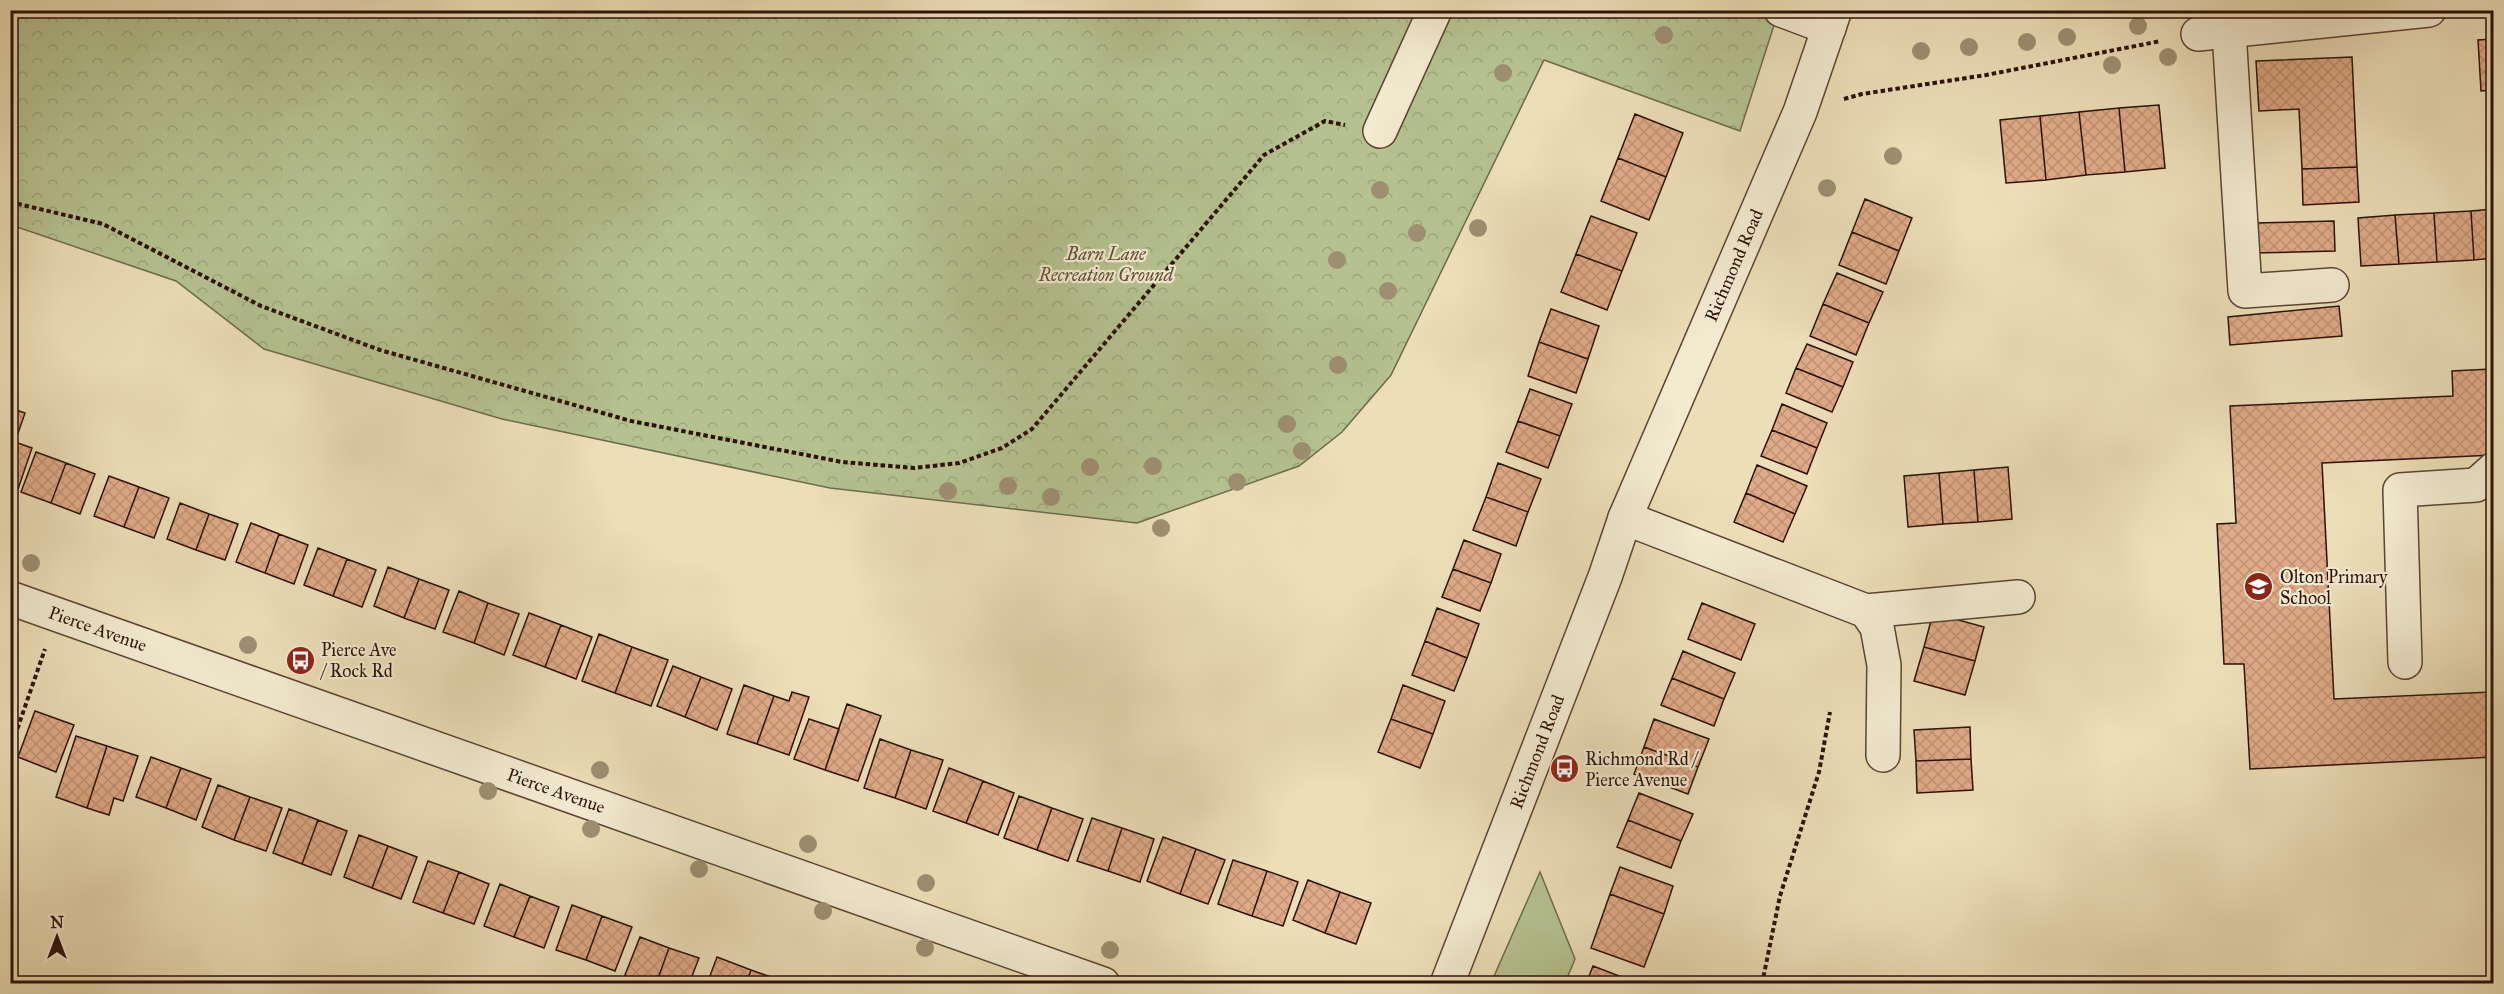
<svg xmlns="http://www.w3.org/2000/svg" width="2504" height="994" font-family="'IM FELL Great Primer',serif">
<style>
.grass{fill:#b5c290;stroke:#706a4c;stroke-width:1.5}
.forest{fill:url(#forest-crowns);stroke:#706a4c;stroke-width:1.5}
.building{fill:url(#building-cross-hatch);stroke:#2c1107;stroke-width:1.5}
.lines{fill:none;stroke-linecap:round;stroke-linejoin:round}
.minor-casing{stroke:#5c4433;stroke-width:36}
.path{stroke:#2c1107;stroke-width:4;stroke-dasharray:4.5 3;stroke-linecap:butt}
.minor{stroke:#f3ead0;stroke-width:33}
.tree{fill:#9d8f71}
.labels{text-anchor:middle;stroke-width:4.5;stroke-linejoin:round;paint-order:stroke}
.park-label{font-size:18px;font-style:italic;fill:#5c4f37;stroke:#f3ead0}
.street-label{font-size:18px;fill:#2c1107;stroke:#f3ead0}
.poi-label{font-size:18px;fill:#2c1107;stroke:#f3ead0;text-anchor:start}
</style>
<defs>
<pattern id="forest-crowns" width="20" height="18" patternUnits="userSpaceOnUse" patternTransform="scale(1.5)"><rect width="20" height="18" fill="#b5c290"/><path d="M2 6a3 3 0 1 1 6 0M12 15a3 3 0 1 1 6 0" fill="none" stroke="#9ca67b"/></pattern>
<pattern id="building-cross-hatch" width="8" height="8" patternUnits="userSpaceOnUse" patternTransform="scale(1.5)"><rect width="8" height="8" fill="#dfaa87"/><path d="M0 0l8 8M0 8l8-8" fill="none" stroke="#c09173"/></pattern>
</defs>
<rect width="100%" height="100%" fill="#ecdeb7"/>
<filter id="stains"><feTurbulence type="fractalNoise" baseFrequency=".00333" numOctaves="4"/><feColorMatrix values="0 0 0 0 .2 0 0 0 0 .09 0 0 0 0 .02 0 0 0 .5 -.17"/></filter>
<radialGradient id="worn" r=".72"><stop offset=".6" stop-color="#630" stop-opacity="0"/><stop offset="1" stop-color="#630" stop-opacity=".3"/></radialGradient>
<path class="grass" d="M1540,872l35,87 -10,24h-74z"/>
<path class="forest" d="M1754,10l22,9 -36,112 -196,-71 -153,315 -49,57 -43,34 -162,57 -307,-35 -328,-69 -238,-70 -88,-68 -165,-56v-214z"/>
<path class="building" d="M2494,39v53l-1,-2 -12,1 -3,-51z
M2352,57l5,110 -55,2 -3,-60 -40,2 -3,-50z
M2159,105l6,63 -40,4 -6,-64z
M2119,108l6,64 -39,3 -7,-63z
M2079,112l7,63 -40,5 -6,-64z
M1635,114l48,19 -17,44 -48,-19z
M2040,116l6,64 -40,3 -6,-63z
M1618,158l48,19 -17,43 -48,-19z
M2357,167l2,35 -56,3 -1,-36z
M1865,199l47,19 -13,33 -47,-19z
M2494,209v49l-20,2 -3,-49z
M2471,211l3,49 -37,2 -3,-49z
M2434,213l3,49 -38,2 -4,-49z
M2395,215l4,49 -38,2 -3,-48z
M1591,216l46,17 -15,38 -46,-17z
M2334,221l1,30 -80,2 -1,-30z
M1852,232l47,19 -13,33 -47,-19z
M1576,254l46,17 -15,39 -46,-18z
M1837,273l46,19 -14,31 -46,-19z
M1823,304l46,19 -13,32 -46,-19z
M2339,306l3,30 -112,9 -2,-28z
M1551,309l48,17 -11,33 -49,-17z
M1539,342l49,17 -12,34 -48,-17z
M1807,344l46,18 -10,25 -47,-19z
M1796,368l47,19 -11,25 -46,-19z
M2491,369l3,86 -172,8 12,236 157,-7 3,65 -244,12 -6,-105h-20l-7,-140 19,-1 -6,-117 223,-10 -1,-25z
M1530,389l42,15 -12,32 -42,-15z
M1782,404l45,19 -10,25 -45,-18z
M10,408l15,5 -10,29 17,6 -14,41 -8,-2z
M1518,421l42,15 -12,32 -42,-16z
M1772,430l45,18 -10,26 -46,-18z
M36,452l30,11 -15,40 -30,-11z
M66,463l29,11 -15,40 -29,-11z
M1498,463l43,16 -13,33 -42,-15z
M1757,465l50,21 -12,28 -49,-21z
M2008,467l4,52 -34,3 -4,-52z
M1974,470l4,52 -35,2 -4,-51z
M1939,473l4,51 -35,3 -4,-51z
M109,476l30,11 -15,40 -30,-11z
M139,487l30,11 -15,40 -30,-11z
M1746,493l49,21 -12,28 -49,-20z
M1486,497l42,15 -12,34 -43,-16z
M180,503l29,11 -13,36 -29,-11z
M209,514l29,10 -13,36 -29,-10z
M251,523l28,11 -14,39 -29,-11z
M279,534l29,11 -14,39 -29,-11z
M1464,540l37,14 -10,29 -38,-14z
M318,548l29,11 -14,37 -29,-11z
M347,559l29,11 -14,37 -29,-11z
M388,567l31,12 -15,39 -30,-12z
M1453,569l38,14 -11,28 -38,-14z
M419,579l30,11 -14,39 -31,-11z
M459,591l29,12 -14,40 -31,-11z
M488,603l31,11 -15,41 -30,-12z
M1702,603l53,21 -14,36 -53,-21z
M1437,608l42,16 -12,34 -42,-17z
M529,613l32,12 -16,42 -32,-12z
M1933,613l51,14 -9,34 -51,-14z
M561,625l31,12 -16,42 -31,-12z
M599,634l33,13 -17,46 -33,-12z
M1425,641l42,17 -13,33 -42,-16z
M632,647l36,13 -17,46 -36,-13z
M1924,647l51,14 -10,34 -51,-14z
M1683,651l52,22 -11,26 -52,-21z
M673,666l28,11 -16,40 -28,-11z
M701,677l31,12 -15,41 -32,-13z
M1672,678l52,21 -10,27 -53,-21z
M744,685l30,11 -17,48 -30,-10z
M1403,685l42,16 -12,33 -42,-15z
M792,692l17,5 -20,58 -32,-11 17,-48 15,5z
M847,704l34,12 -23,65 -33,-11z
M35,711l39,14 -18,47 -38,-15z
M809,719l30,10 -14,41 -31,-11z
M1391,719l42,15 -13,34 -42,-16z
M1654,719l55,20 -11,28 -54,-20z
M1970,727l1,32 -55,2 -2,-31z
M76,736l31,10 -20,62 -31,-11z
M880,739l31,11 -16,48 -31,-10z
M107,746l31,10 -15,45 -9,-3 -5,17 -22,-7z
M1644,747l54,20 -10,27 -54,-20z
M911,750l32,10 -17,49 -31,-11z
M151,757l30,11 -15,40 -30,-11z
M1971,759l2,31 -56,3 -1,-32z
M181,768l30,11 -15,41 -30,-12z
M949,768l34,13 -17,42 -33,-12z
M983,781l31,12 -16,42 -32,-12z
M218,785l32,12 -16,43 -32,-13z
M1639,793l54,21 -12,27 -53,-21z
M1019,796l33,12 -15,42 -33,-12z
M250,797l32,11 -16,43 -32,-11z
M1052,808l31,11 -15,42 -31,-11z
M289,809l29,11 -16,44 -29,-11z
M1092,818l30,10 -14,43 -31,-10z
M318,820l29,11 -16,44 -29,-11z
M1628,820l53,21 -10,27 -54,-21z
M1122,828l32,11 -14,43 -32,-11z
M359,835l29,11 -16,42 -28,-11z
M1163,837l33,12 -16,45 -33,-13z
M388,846l29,11 -16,42 -29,-11z
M1196,849l29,11 -17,44 -28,-10z
M1233,860l34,11 -15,45 -34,-12z
M428,861l31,11 -16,41 -30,-11z
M1620,867l53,19 -9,28 -54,-20z
M1267,871l31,11 -15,44 -31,-10z
M459,872l30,12 -15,40 -31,-11z
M1308,880l32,12 -15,41 -32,-13z
M500,884l30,12 -16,41 -30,-11z
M1340,892l31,11 -15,41 -31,-11z
M1610,894l54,20 -20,53 -53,-19z
M530,896l29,11 -15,41 -30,-11z
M572,905l30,11 -16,44 -30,-10z
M602,916l30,11 -17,44 -29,-11z
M640,937l29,11 -13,36h-24l-9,-4z
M669,948l30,10 -10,26h-33z
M717,957l34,13 -5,14h-39z
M1593,966l47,18h-54z
M751,970l34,12 -1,2h-38z"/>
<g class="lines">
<defs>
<g id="minor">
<path d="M1781,10l48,18"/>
<path d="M2229,31l16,260 87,-6"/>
<path d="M2198,34l231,-24"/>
<path d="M1380,131l55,-121"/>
<path d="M1625,518l241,93 152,-14"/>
<path id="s1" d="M10,598l1093,386"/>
<path d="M1866,611l11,16 7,38 -1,90"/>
<path d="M2405,662l-5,-172 76,-5 18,-16"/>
<path id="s2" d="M1447,984l158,-407 20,-59 175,-406 35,-102"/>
</g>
</defs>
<use href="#minor" class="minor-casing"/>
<path class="path" d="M1844,99l18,-5 124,-19 175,-34
M10,202l93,22 158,82 119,44 251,71 211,41 72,6 45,-5 43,-15 30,-19 232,-274 61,-34 20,4
M10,750l35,-101
M1762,984l18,-88 39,-124 11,-60"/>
<use href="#minor" class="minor"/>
</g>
<g class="tree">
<circle cx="2138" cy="26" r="9"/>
<circle cx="1664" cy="35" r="9"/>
<circle cx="2067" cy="37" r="9"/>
<circle cx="2027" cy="42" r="9"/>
<circle cx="1969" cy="47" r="9"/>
<circle cx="1921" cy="51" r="9"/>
<circle cx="2168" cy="57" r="9"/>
<circle cx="2112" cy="65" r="9"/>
<circle cx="1503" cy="73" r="9"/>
<circle cx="1893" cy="156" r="9"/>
<circle cx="1827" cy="188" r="9"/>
<circle cx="1380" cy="190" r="9"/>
<circle cx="1478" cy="228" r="9"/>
<circle cx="1417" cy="233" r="9"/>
<circle cx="1337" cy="260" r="9"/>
<circle cx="1388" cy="291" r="9"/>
<circle cx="1338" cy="365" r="9"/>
<circle cx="1287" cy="424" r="9"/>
<circle cx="1302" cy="451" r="9"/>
<circle cx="1153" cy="466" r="9"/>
<circle cx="1090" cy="467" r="9"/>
<circle cx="1237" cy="482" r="9"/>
<circle cx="1008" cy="486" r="9"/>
<circle cx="948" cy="491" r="9"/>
<circle cx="1051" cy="497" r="9"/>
<circle cx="1161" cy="528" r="9"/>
<circle cx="31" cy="563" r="9"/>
<circle cx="248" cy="645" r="9"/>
<circle cx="600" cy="770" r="9"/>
<circle cx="488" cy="791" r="9"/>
<circle cx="591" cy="829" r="9"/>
<circle cx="808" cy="844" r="9"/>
<circle cx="699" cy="869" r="9"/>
<circle cx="926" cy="883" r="9"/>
<circle cx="823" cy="911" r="9"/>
<circle cx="925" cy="948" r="9"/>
<circle cx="1110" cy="950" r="9"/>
</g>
<defs>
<symbol id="school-disc" viewBox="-11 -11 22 22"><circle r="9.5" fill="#8f2418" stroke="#f3ead0"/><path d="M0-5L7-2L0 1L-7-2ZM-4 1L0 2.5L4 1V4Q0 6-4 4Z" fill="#fff"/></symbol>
<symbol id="bus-disc" viewBox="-11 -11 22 22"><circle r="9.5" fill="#8f2418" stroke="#f3ead0"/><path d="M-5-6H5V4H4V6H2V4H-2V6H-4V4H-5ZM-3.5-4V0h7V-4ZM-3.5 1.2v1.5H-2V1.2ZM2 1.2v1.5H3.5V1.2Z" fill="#fff"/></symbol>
</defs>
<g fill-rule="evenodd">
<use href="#school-disc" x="2242" y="570" width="33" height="33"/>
<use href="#bus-disc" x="284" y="644" width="33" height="33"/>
<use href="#bus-disc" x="1548" y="752" width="33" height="33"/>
</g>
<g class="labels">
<g class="park-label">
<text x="1106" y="260">Barn Lane<tspan x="1106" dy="21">Recreation Ground</tspan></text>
</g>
<g class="street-label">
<text dy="6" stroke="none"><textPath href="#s2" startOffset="774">Richmond Road</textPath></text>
<text dy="6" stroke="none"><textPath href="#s1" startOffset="93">Pierce Avenue</textPath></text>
<text dy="6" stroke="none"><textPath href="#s2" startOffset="249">Richmond Road</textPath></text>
<text dy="6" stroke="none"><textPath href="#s1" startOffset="579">Pierce Avenue</textPath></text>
</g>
<g class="poi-label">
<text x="2280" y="583">Olton Primary<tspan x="2280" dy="21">School</tspan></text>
<text x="321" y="656">Pierce Ave<tspan x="321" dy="21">/ Rock Rd</tspan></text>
<text x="1585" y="765">Richmond Rd /<tspan x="1585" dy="21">Pierce Avenue</tspan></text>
</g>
</g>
<rect width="2504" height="994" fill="none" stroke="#ecdeb7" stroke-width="36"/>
<rect x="12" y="12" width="2480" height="970" fill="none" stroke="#2c1107" stroke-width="3"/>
<rect x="18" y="18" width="2468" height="958" fill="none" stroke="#2c1107" stroke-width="1.5"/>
<g transform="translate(57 937)" stroke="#f3ead0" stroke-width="4.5" paint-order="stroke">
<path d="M0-4.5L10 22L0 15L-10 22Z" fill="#2c1107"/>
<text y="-9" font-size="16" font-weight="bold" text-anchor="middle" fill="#2c1107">N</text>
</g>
<rect width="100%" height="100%" filter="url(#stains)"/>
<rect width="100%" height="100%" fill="url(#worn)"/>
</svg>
